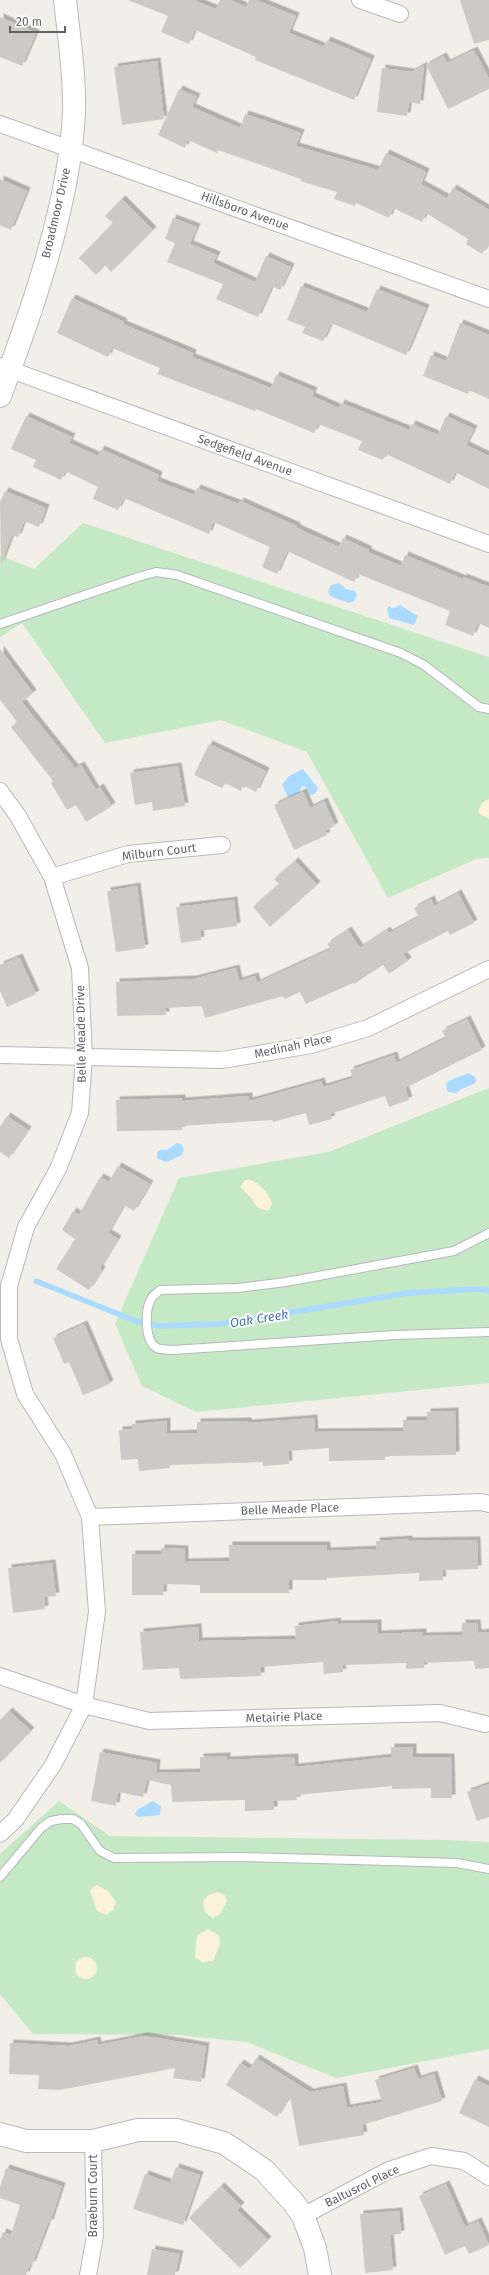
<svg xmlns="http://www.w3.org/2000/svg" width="489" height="2275" font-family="'Fira Sans',sans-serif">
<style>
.green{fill:#c5e8c5}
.sand{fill:#fbf3d9}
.water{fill:#aadaff}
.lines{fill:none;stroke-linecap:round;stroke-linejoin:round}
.stream{stroke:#aadaff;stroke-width:5.5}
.building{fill:#cccac5;filter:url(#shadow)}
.lane-casing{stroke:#b5b8bc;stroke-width:10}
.street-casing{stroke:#b5b8bc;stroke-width:18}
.secondary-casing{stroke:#b6babf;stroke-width:24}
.lane{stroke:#fff;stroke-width:8}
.street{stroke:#fff;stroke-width:16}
.secondary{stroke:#fff;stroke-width:22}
.labels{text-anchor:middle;stroke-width:4;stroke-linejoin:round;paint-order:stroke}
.street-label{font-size:12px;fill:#5f6368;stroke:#fff}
.water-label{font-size:13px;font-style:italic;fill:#4174aa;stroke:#fff}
</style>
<defs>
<filter id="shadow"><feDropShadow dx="3.5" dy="-3.5" stdDeviation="0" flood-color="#0004"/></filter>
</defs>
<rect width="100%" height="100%" fill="#f1efe8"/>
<path class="green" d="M83,523l406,134v201l-13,1 -88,39 -81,-146 -86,-32 -116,23 -83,-120 -22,14v-81l34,13z
M489,1088v295l-293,29 -54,-26 -27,-62 64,-146 150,-26z
M59,1801l51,35 337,4 42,2v207l-153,29 -89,-36 -68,-7 -146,-1 -33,-40v-140z"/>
<path class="sand" d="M489,799v20l-10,-5c0,-8 2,-12 10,-15z
M245,1180c12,-2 24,13 27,24l-4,7 -10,-3 -7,-10 -11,-11z
M97,1885l12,7 7,10 -3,8 -7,5 -9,-4 -7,-20 4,-5z
M217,1892l8,3 2,6 -7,13 -7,4 -8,-5 -2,-12 4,-5z
M208,1929l11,6 1,9 -7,17 -11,1 -7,-5 2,-22z
M75 1968a11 11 0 1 1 22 0a11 11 0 1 1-22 0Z"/>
<path class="water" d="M339,583l7,6 9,2 2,4 -3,6 -5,2 -19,-7 -2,-4 3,-7z
M400,605l18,11 -4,9 -25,-7 -2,-10 3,-2 2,3z
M303,769l15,19 -3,6 -6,1 -3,-8 -4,-1 -3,7 -11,4 -6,-12 7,-9z
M469,1073l6,4 1,5c-6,5 -14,5 -20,11l-8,-1 -2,-6 2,-5z
M177,1143l5,2 2,4 -2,6 -16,7 -9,-4v-5l3,-3h7z
M153,1801l8,5 -1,9 -22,2 -3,-3 2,-4z"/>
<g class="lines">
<path class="stream" d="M36,1281l102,41 22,4 60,-2 188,-31 71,-4 10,2"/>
</g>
<path class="building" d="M128,0h65l23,9 4,-9h11l15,7 3,-7h7l40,16 -7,17 35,14 3,-7 44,19 -17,41 -99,-40 1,-3 -61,-27 -6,14 -28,-12 7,-16z
M460,0h29v40l-15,4z
M0,17l36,16 -14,33 -22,-9z
M474,50l15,29v10l-41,20 -22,-44 17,-9 4,7z
M157,61l7,58 -42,6 -8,-58z
M424,65l-4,39 -11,-2 -2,14 -30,-4 5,-44 30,4z
M179,89l18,8 -5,10 48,21 5,-14 56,19 -5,13 82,24 8,-17 40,19 -5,12 26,14 6,-10 36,22v33l-7,11 -16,-10 2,-5 -42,-26 -4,9 -29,-14 -4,10 -33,-15 -1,3 -21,-7 3,-7 -37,-11 1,-2 -83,-29 -1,3 -29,-13 -3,8 -27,-13z
M0,179l27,12 -16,39 -11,-5z
M122,199l31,31 -42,42 -6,-7 -9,10 -17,-17 34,-35 -8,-7z
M173,218l24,9 -7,17 27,11 -4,8 42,19 11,-26 25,11 -11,23 -8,-4 -14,31 -42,-18 7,-15 -56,-22 8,-19 -10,-4z
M301,286l66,26 10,-23 49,19 -20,47 -75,-32 -8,18 -21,-8 3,-6 -18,-7z
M72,298l52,24 -1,2 70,29 -1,4 79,31 5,-13 38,16 -2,5 27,12 2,-5 68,27 3,-6 26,11 8,-19 28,13 -8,16 23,11v33l-34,-17 -5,12 -64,-30 -3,6 -25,-10 4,-9 -44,-17 -4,9 -58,-24 -1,2 -98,-37 3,-6 -48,-20 -4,9 -51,-24z
M460,323l29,12v64l-20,-9 -1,4 -45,-18 8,-21 15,6z
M26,416l46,21 -3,6 29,13 3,-7 58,26 -2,6 37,14 3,-7 42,16 1,-3 57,25v2l42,19 4,-9 26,12 -1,2 33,14 4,-11 58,24v-2l26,10v41l-11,-5 -5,13 -28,-11 5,-14 -92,-37 -4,8 -67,-31 -10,23 -15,-7 8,-20 -57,-25 -4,12 -85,-36 -6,12 -25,-11 5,-12 -33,-16 -4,9 -28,-13 3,-7 -25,-11z
M5,491l41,17 -7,19 -15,-6 -6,16 -6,-2 -11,29 -1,-62z
M0,649l33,44 -11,9 53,66 6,-3 15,25 4,-3 12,19 -26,16 -10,-17 -9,5 -16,-27 2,-2 -42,-54 6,-5 -17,-22z
M209,744l57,27 -10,21 -13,-7 -2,6 -16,-8 -3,5 -28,-13z
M178,766l7,40 -32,5 -1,-9 -17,3 -5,-32z
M303,792l7,16 14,-7 11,25 -10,4 2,5 -33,15 -20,-45z
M295,861l22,24 -47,42 -17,-20 26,-23 -5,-5z
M137,886l8,62 -29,4 -9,-61z
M458,893l16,30 -24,12 -2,-4 -45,23 5,7 -19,13 -6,-9 -29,19 -1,-1 -47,21 -6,-12 -15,7 -2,-3 -78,22 -3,-12 -37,2 1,7 -49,1 -1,-34 77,-3 43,-11 3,13 16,-5 2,7 74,-34 -4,-5 21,-14 12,18 27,-18 2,3 30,-16 -5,-9 17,-9 3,7z
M234,900l3,26 -37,5 1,9 -20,3 -5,-36z
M19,957l17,37 -29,13 -7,-16v-26z
M467,1019l15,31 -77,38 4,12 -20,7 -4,-11 -55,18 2,5 -23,6 -3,-12 -33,9 -1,-2 -90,6v4l-65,1 -1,-31 66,-2v3l67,-5v5l72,-20 2,6 30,-9 -3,-8 44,-15 2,8 50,-25 -4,-7z
M7,1116l21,14 -19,28 -9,-6v-25z
M118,1166l32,18 -16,27 -10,-6 -16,28 10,6 -18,29 2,2 -13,20 -33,-21 19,-30 -13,-9 11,-19 6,4 21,-38 9,5z
M84,1324l26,60 -27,11 -14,-33 -5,2 -11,-26z
M455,1411l1,44 -71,1v4l-56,1v-13l-41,3 1,13 -26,2v-4l-93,3v3l-31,3 -1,-12 -17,1 -2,-30 13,-1v-5l35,-3v13l30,-1v-11l51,-1v2l66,-5 1,14 88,-1v-11h24v-8z
M409,1539v2l68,-1 1,29 -36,1 1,10 -24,1v-8l-92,5v2h-38v13h-89v-8l-36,-1 -1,11h-31v-41h29v-6l24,1v13l44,-1v-16h98v6l50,-2 -1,-8z
M52,1563l4,33 -12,1 1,12 -32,4 -5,-45z
M337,1621l1,3 40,-1v11l45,-2v4l39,-1v-12h15l1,10 11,-1v36l-14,1 -1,-8 -50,2v5l-18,1v-6l-64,2 1,7 -19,2 -1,-12 -62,5v9l-81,3 -1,-11 -36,2 -3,-38 58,-5 1,14 97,-2 -1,-13z
M9,1711l22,20 -31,32v-43z
M391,1747h22v10h38l1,41h-21v-10l-39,1v-3l-96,9 1,5 -23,1v9l-29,1v-11l-73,2 -1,-17 -24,-5 -4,17 -25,-5 -2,14 -25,-5 9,-49 57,11 -1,10 44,-1v-15l27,-1v4l68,-3v10l96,-10z
M489,1784v33l-12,4 -10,-29z
M144,2036l62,10 -5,36 -28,-4 2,-10 -115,22 -22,-1 1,-14 -30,-1 1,-31 58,3 29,-6 1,5z
M256,2058l54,34 33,-6 4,22 35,-6 -7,-22 39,-12 4,11 16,-5 8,27 -80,24 2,10 -65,11 -9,-50 -13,21 -51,-32 14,-22 10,6z
M475,2079l14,7v41l-30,-14z
M176,2167l24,8 -17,50 -50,-16 12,-35 25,9z
M6,2168l56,18 -12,37h-2l-16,42 -2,-1 -4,11h-26v-35l3,-8 8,3 9,-30 -20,-7v-11z
M446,2184l19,43 13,-6 11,24 -20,9 -4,-8 -20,9 -26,-59z
M221,2186l20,20 -4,4 31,30 -28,28 -51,-50z
M399,2211l2,23 -11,1 3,35 -28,3 -5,-59z
M152,2249l28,5 -5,21h-28z"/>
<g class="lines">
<defs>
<path id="lane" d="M0,624l138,-47 18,-5 21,3 224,78 23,12 55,42 10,2
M489,1233l-35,18 -168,31 -48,6 -78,2c-3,3 -7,5 -9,9 -6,11 -7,42 6,49 5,2 11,1 16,2l222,-15 94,-3
M0,1877l41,-49 10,-7 11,-2h11l8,5 19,27 14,7 128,-1 147,4 68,2 32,6"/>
<path id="street" d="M360,0l40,14
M0,124l489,175
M0,366l489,178
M0,791l18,25 34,61 28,91 4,89 -4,56 -22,56 -32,58 -17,59v53l16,55 38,60 27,63 7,95 -13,93 -31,60 -38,55 -15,14
M52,877l76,-23 94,-9
M0,1055l222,5 89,-15 57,-17 121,-59
M90,1517l391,-15 8,2
M0,1676l84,29 65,16 291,-8 45,11
M303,2216l86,-46 42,-14 33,5 25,16
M88,2275l7,-39 -2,-95"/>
<path id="secondary" d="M0,396c32,-85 70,-193 74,-284 1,-37 -5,-75 -9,-112
M0,2134l26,7h67l45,-11h39l47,13 40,27 29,32 10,14 12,32 5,27"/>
</defs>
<use href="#lane" class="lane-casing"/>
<use href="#street" class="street-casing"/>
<use href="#secondary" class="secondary-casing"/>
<use href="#lane" class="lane"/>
<use href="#street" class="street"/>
<use href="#secondary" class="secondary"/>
</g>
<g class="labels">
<g class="street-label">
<text transform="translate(245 211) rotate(20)" y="4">Hillsboro Avenue</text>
<text transform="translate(56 213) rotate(-77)" y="4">Broadmoor Drive</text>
<text transform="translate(245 455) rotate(20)" y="4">Sedgefield Avenue</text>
<text transform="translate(159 852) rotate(-7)" y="4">Milburn Court</text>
<text transform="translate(81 1034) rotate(-91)" y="4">Belle Meade Drive</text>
<text transform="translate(293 1046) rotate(-12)" y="4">Medinah Place</text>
<text transform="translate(290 1509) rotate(-2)" y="4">Belle Meade Place</text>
<text transform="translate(284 1717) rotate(-2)" y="4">Metairie Place</text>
<text transform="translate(362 2186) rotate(-26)" y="4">Baltusrol Place</text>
<text transform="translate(93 2196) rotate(-90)" y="4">Braeburn Court</text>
</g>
<g class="water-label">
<text transform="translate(259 1318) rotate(-9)" y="5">Oak Creek</text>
</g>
</g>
<path d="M10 26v6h55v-6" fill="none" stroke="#5f6368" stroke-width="2"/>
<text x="16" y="26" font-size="12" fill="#5f6368" stroke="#ffffff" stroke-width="3" paint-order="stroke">20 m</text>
</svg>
